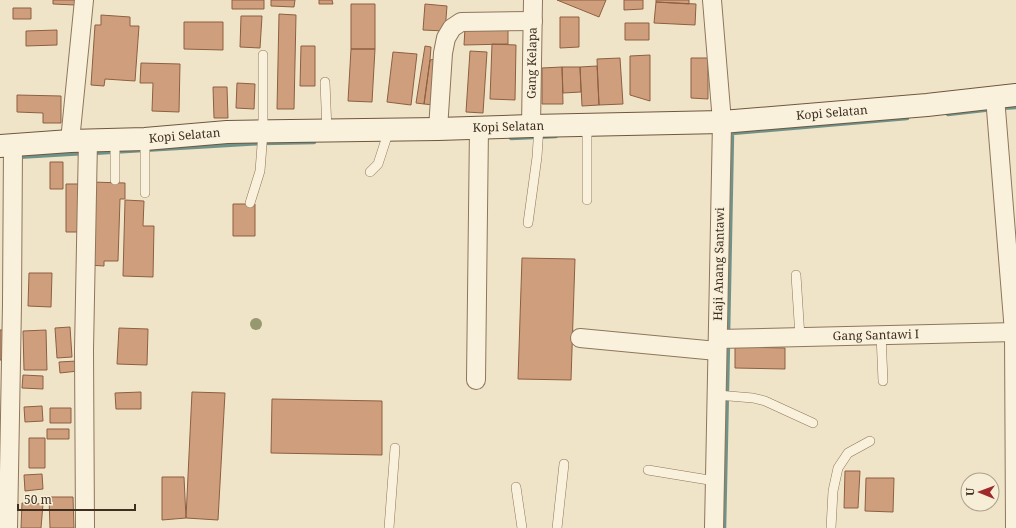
<svg xmlns="http://www.w3.org/2000/svg" width="1016" height="528" font-family="'Noto Serif',serif">
<style>
.lines{fill:none;stroke-linecap:round;stroke-linejoin:round}
.stream{stroke:#6f938a;stroke-width:4.5}
.building{fill:#cf9f7d;stroke:#8d5f41}
.lane-casing{stroke:#8d765c;stroke-width:10}
.street-casing{stroke:#8d765c;stroke-width:20}
.secondary-casing{stroke:#6f573f;stroke-width:24}
.lane{stroke:#faf1dc;stroke-width:9}
.street{stroke:#faf1dc;stroke-width:18}
.secondary{stroke:#faf1dc;stroke-width:22}
.tree{fill:#96986f}
.labels{text-anchor:middle;stroke-width:3;stroke-linejoin:round;paint-order:stroke}
.street-label{font-size:12px;fill:#3d2e20;stroke:#f7eed8}
</style>
<rect width="100%" height="100%" fill="#f0e4c8"/>
<g class="lines">
<path class="stream" d="M1000,108l16,-1
M948,114l44,-5
M511,138l45,-2
M92,153l170,-10 52,-1
M16,157l68,-4
M728,334l4,-201 175,-15
M724,528l4,-186"/>
</g>
<path class="building" d="M53,0h23l-1,5 -22,-1z
M232,0h32v9h-32z
M271,0h24l-1,7 -23,-1z
M319,0h13l1,4h-14z
M557,0h49l-7,17z
M624,0h19v9l-19,1z
M656,0h33v4l-33,-2z
M656,2l40,2 -1,21 -41,-2z
M351,4h24v45h-24z
M425,4l22,2 -2,25 -22,-1z
M13,8h18v11h-18z
M279,14l17,1 -2,94h-17z
M101,15l29,2v9h9l-4,55 -30,-2 -1,7 -13,-1 4,-60h6z
M241,16h21l-2,32 -20,-1z
M560,17h19v30l-19,1z
M184,22h39v28l-39,-1z
M625,23h24v17h-24z
M508,24v20l-44,1 1,-17z
M57,30v15l-31,1v-15z
M492,44l24,1 -1,55 -25,-1z
M301,46h14v40h-15z
M425,46l6,1 -1,13 -6,44 -8,-1z
M351,49h24l-3,53 -24,-1z
M470,51l17,1 -4,61 -17,-1z
M393,52l24,2 -6,51 -24,-3z
M650,55v46l-20,-6v-39z
M620,58l3,46 -24,1 -2,-46z
M691,58h17v41l-17,-1z
M436,59l-2,46 -10,-1 6,-44z
M141,63l39,1 -1,48 -27,-1 1,-28h-13z
M597,66l2,39 -17,1 -2,-39z
M562,67l1,37h-21v-36z
M562,67h18l1,25 -18,1z
M237,83l18,1 -1,25 -18,-1z
M213,87h14l1,31h-14z
M17,95l44,1v27h-18v-10l-26,-1z
M50,162h13v27h-13z
M91,182l34,1v16h-5l-2,62h-14v5l-16,-1z
M66,184h15v48h-15z
M125,200l19,1 -1,25h11l-1,51 -30,-1z
M233,204h22v32h-22z
M522,258l53,1 -4,121 -53,-1z
M29,273h23l-1,34 -23,-1z
M70,327l2,30 -15,1 -2,-30z
M119,328l29,1 -1,36 -30,-1z
M0,330h5l-2,30h-3z
M46,330l1,40h-23l-1,-39z
M735,347l50,1v21l-50,-1z
M77,361l1,10 -18,2 -1,-11z
M23,375l20,1v13l-21,-1z
M141,392v17h-25l-1,-16z
M192,392l33,1 -7,127 -32,-2z
M272,399l110,2v54l-111,-2z
M42,406l1,15 -18,1 -1,-15z
M50,408h21v15h-21z
M47,429h22v10h-22z
M29,438h16v30h-16z
M845,471h15l-2,37h-14z
M42,474l1,15 -18,2 -1,-16z
M162,477h22l2,41 -24,2z
M866,478h28l-1,34 -28,-1z
M49,497h24l1,31h-24z
M22,503l21,1 -2,24h-20z"/>
<g class="lines">
<defs>
<path id="lane" d="M325,82l2,49
M587,125v75
M145,139v54
M115,140v40
M370,172l8,-8 11,-34
M250,203l10,-32 3,-39v-77
M528,223l9,-66 2,-31
M796,275l4,62
M881,335l2,46
M717,395l36,3 12,3 48,22
M648,470l67,11
M516,487l6,41
M389,528l6,-80
M557,528l7,-64
M831,528l2,-37 5,-23 10,-15 22,-12"/>
<g id="street">
<path d="M712,0l10,122 -8,406"/>
<path d="M995,97l19,235 1,196"/>
<path id="s1" d="M531,126l2,-126"/>
<path d="M438,129l5,-76 3,-15 6,-10 9,-6 72,-1"/>
<path d="M70,141l14,-141"/>
<path d="M580,338l137,13"/>
<path id="s2" d="M718,339l298,-7"/>
<path d="M476,380l3,-253"/>
<path d="M8,528l4,-224 1,-159"/>
<path d="M85,528l-1,-178 4,-210"/>
</g>
<g id="secondary">
<path id="s3" d="M0,146l70,-5 75,-2 82,-7 211,-3 93,-3 191,-4 205,-17 89,-10"/>
</g>
</defs>
<use href="#lane" class="lane-casing"/>
<use href="#street" class="street-casing"/>
<use href="#secondary" class="secondary-casing"/>
<use href="#lane" class="lane"/>
<use href="#street" class="street"/>
<use href="#secondary" class="secondary"/>
</g>
<circle class="tree" cx="256" cy="324" r="6"/>
<g class="labels">
<g class="street-label">
<text dy="4" stroke="none"><textPath href="#s1" startOffset="63">Gang Kelapa</textPath></text>
<text dy="4" stroke="none"><textPath href="#s3" startOffset="833">Kopi Selatan</textPath></text>
<text dy="4" stroke="none"><textPath href="#s3" startOffset="509">Kopi Selatan</textPath></text>
<text dy="4" stroke="none"><textPath href="#s3" startOffset="185">Kopi Selatan</textPath></text>
<text transform="translate(719 264) rotate(-89)" y="4">Haji Anang Santawi</text>
<text dy="4" stroke="none"><textPath href="#s2" startOffset="158">Gang Santawi I</textPath></text>
</g>
</g>
<g transform="translate(980 492) rotate(271)"><circle r="19" fill="#f7eed8" stroke="#ada18e"/>
<path d="M0-3L7 15L0 10L-7 15Z" fill="#9e2a2b"/>
<text y="-6" font-size="11" font-weight="bold" text-anchor="middle" fill="#3d2e20">U</text>
</g>
<path d="M18 504v6h117v-6" fill="none" stroke="#3d2e20" stroke-width="2"/>
<text x="24" y="504" font-size="12" fill="#3d2e20" stroke="#f7eed8" stroke-width="3" paint-order="stroke">50 m</text>
</svg>
